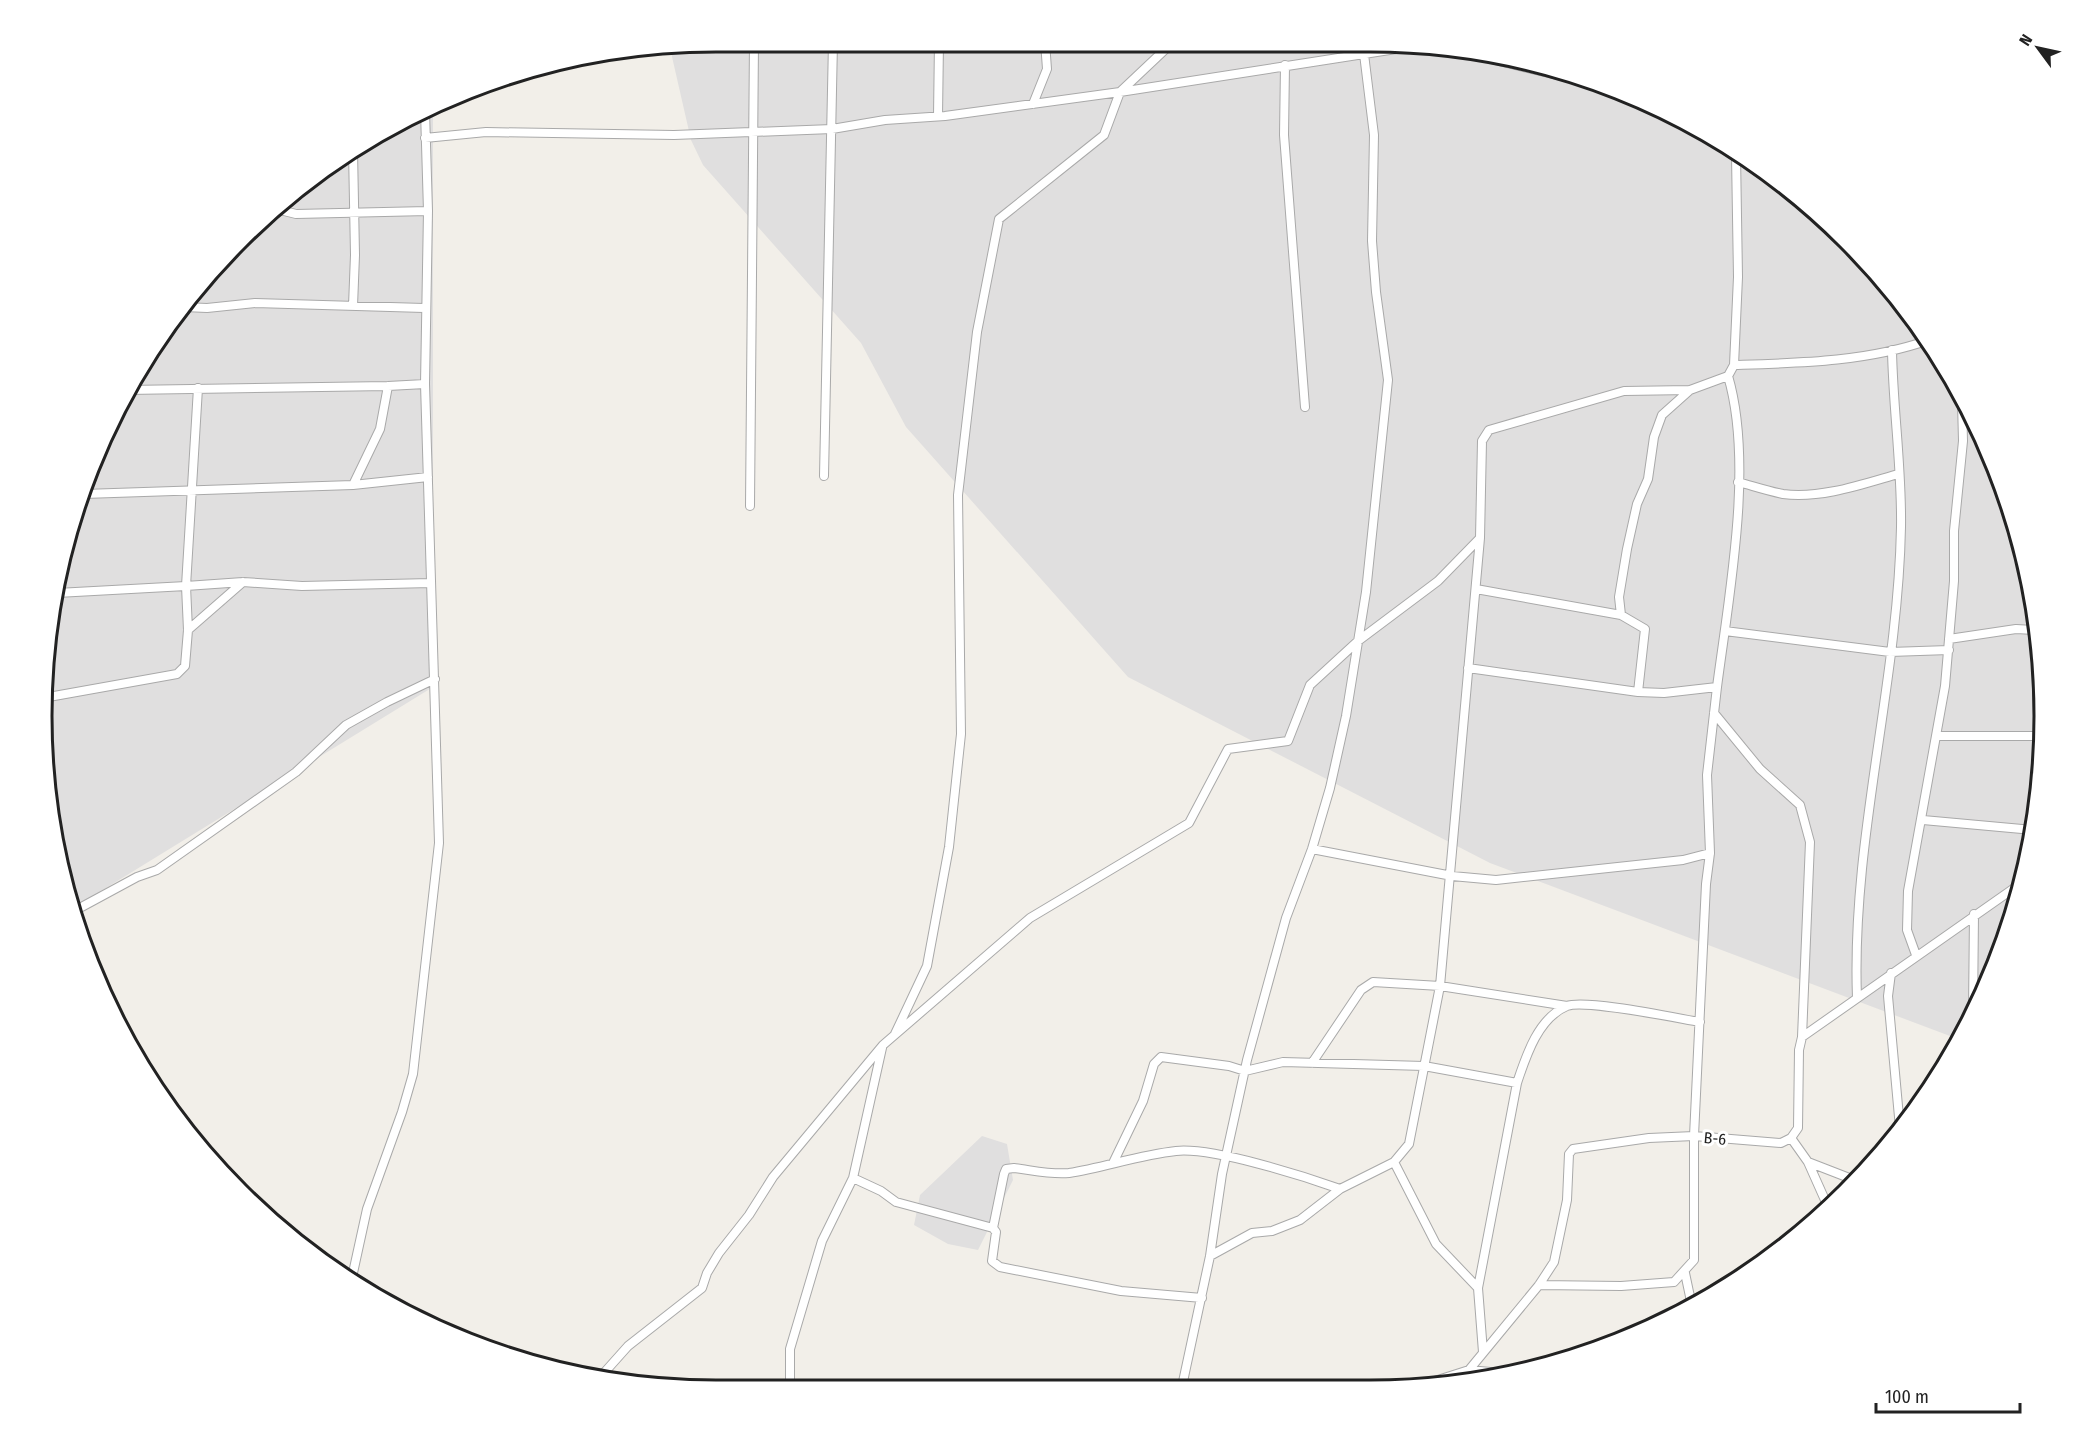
<svg xmlns="http://www.w3.org/2000/svg" width="2086" height="1433" font-family="'Fira Sans Condensed',sans-serif">
<style>
.residential{fill:#e0dfdf}
.lines{fill:none;stroke-linecap:round;stroke-linejoin:round}
.street-casing{stroke:#a9a9a9;stroke-width:10}
.street{stroke:#fff;stroke-width:8}
.labels{text-anchor:middle;stroke-width:6;stroke-linejoin:round;paint-order:stroke}
.street-label{font-size:16px;fill:#222;stroke:#fff}
.rim{fill:none;stroke:#222;stroke-width:3}
</style>
<rect width="100%" height="100%" fill="#f2efe9"/>
<path class="residential" d="M717,42h653l131,13 86,23 119,54 141,108 84,102 62,117 38,126 13,132 -13,131 -38,127 -35,64 -468,-176 -362,-186 -222,-250 -45,-84 -158,-178 -12,-25 -21,-92z
M433,107v580l-358,220 -20,-59 -13,-131 6,-88 45,-171 40,-79 76,-107 133,-117z
M982,1136l25,8 6,36 -35,70 -30,-6 -34,-19 6,-30z"/>
<g class="lines">
<defs>
<path id="street" d="M1455,50l52,13v-6
M1507,63l97,23
M1285,65l-1,70 21,272
M1033,104l14,-35 -2,-27
M938,116l1,-74
M425,138l61,-6 188,3 158,-6 53,-9 60,-4 175,-24 244,-38
M280,210l16,4 132,-3
M353,306l2,-51 -2,-105
M184,307l23,1 48,-5 169,5
M1734,365c66,-2 132,-3 195,-25
M127,390l261,-4 37,-2
M824,476l9,-434
M1738,482c15,4 30,9 45,12 38,5 80,-10 115,-20
M353,485l75,-8
M84,494l269,-9 27,-56 8,-43
M750,506l4,-464
M1476,589l145,26
M57,593l129,-7 12,-198
M188,630l55,-48
M1725,631l165,21 59,-2
M1949,639l67,-10 19,1
M1468,668l170,24 26,1 53,-6c12,-92 37,-223 11,-311
M1638,692l7,-63 -24,-14 -2,-18 8,-48 10,-45 11,-25 6,-42 8,-22 28,-25
M43,698l134,-24 8,-8 3,-36 -2,-44 57,-4 59,4 129,-3
M1714,713l46,56 40,36 10,37 -8,195
M1937,736h105
M1923,820l110,10
M1312,849l140,27 44,4 187,-20 27,-7
M76,910l61,-33 20,-7 139,-98 50,-47 41,-23 48,-23
M1916,955l-9,-25 1,-39 37,-205 9,-105v-50l9,-90 -1,-39
M1891,973l-3,23 12,132
M1857,998c-6,-158 41,-313 44,-471 1,-59 -8,-118 -9,-177
M1973,1011l1,-97
M895,1034l32,-68 22,-119 12,-113 -3,-239 19,-163 22,-113 105,-84 16,-43 53,-50
M1312,1063l49,-73 12,-8 67,4 127,20
M1791,1138l17,24 21,47
M1114,1161l29,-60 11,-37 7,-7 68,9 16,5 38,-9 141,4 93,17
M1394,1162l42,82 42,44 5,64
M1808,1162l49,19
M853,1178l28,13 15,11 97,26 3,4 -4,29 8,6 121,24 81,7
M993,1228l11,-54 2,-5 8,-1c17,2 38,7 55,5 36,-6 71,-18 107,-22 36,-4 128,25 164,38
M1210,1256l42,-23 20,-2 28,-11 40,-31 54,-27 15,-18 31,-158 40,-448
M1685,1273l7,33
M351,1282l16,-73 35,-97 11,-38 26,-231 -14,-459 3,-173 -3,-100
M1539,1285l82,1 53,-4 20,-22v-124l12,-252 4,-31 -3,-78 10,-88
M1478,1288l39,-205c9,-27 21,-65 50,-77 18,-7 109,12 133,16
M1469,1370l43,4
M593,1379l10,-5 25,-28 74,-58 5,-15 12,-20 30,-38 24,-38 110,-132 147,-127 159,-95 39,-74 60,-8 22,-56 48,-44 80,-60 42,-43 2,-97 7,-11 135,-39 66,-1 38,-14 6,-11 4,-88 -2,-122
M1419,1386l50,-16 70,-85 15,-23 13,-62 2,-46 4,-5 76,-11 45,-2 87,7 10,-5 7,-10 1,-78 3,-13 218,-153
M790,1391v-42l32,-108 31,-63 29,-130
M1181,1391l29,-135 12,-82 25,-114 39,-142 26,-69 18,-61 16,-72 20,-124 22,-212 -12,-88 -4,-51 2,-106 -10,-81 51,-8"/>
</defs>
<use href="#street" class="street-casing"/>
<use href="#street" class="street"/>
</g>
<g class="labels">
<g class="street-label">
<text transform="translate(1715 1138) rotate(5)" y="6">B-6</text>
</g>
</g>
<path d="M0 0H2086V1433H0ZM716 52H1370A664 664 0 0 1 2034 716V716A664 664 0 0 1 1370 1380H716A664 664 0 0 1 52 716V716A664 664 0 0 1 716 52Z" fill="#fff" fill-rule="evenodd"/>
<path class="rim" d="M716 52H1370A664 664 0 0 1 2034 716V716A664 664 0 0 1 1370 1380H716A664 664 0 0 1 52 716V716A664 664 0 0 1 716 52Z"/>
<g transform="translate(2038 48) rotate(303)" stroke="#ffffff" stroke-width="4.5" paint-order="stroke">
<path d="M0-4.5L10 22L0 15L-10 22Z" fill="#222222"/>
<text y="-9" font-size="16" font-weight="bold" text-anchor="middle" fill="#222222">N</text>
</g>
<path d="M1876 1403v9h144v-9" fill="none" stroke="#222222" stroke-width="3"/>
<text x="1885" y="1403" font-size="18" fill="#222222" stroke="#ffffff" stroke-width="4.5" paint-order="stroke">100 m</text>
</svg>
